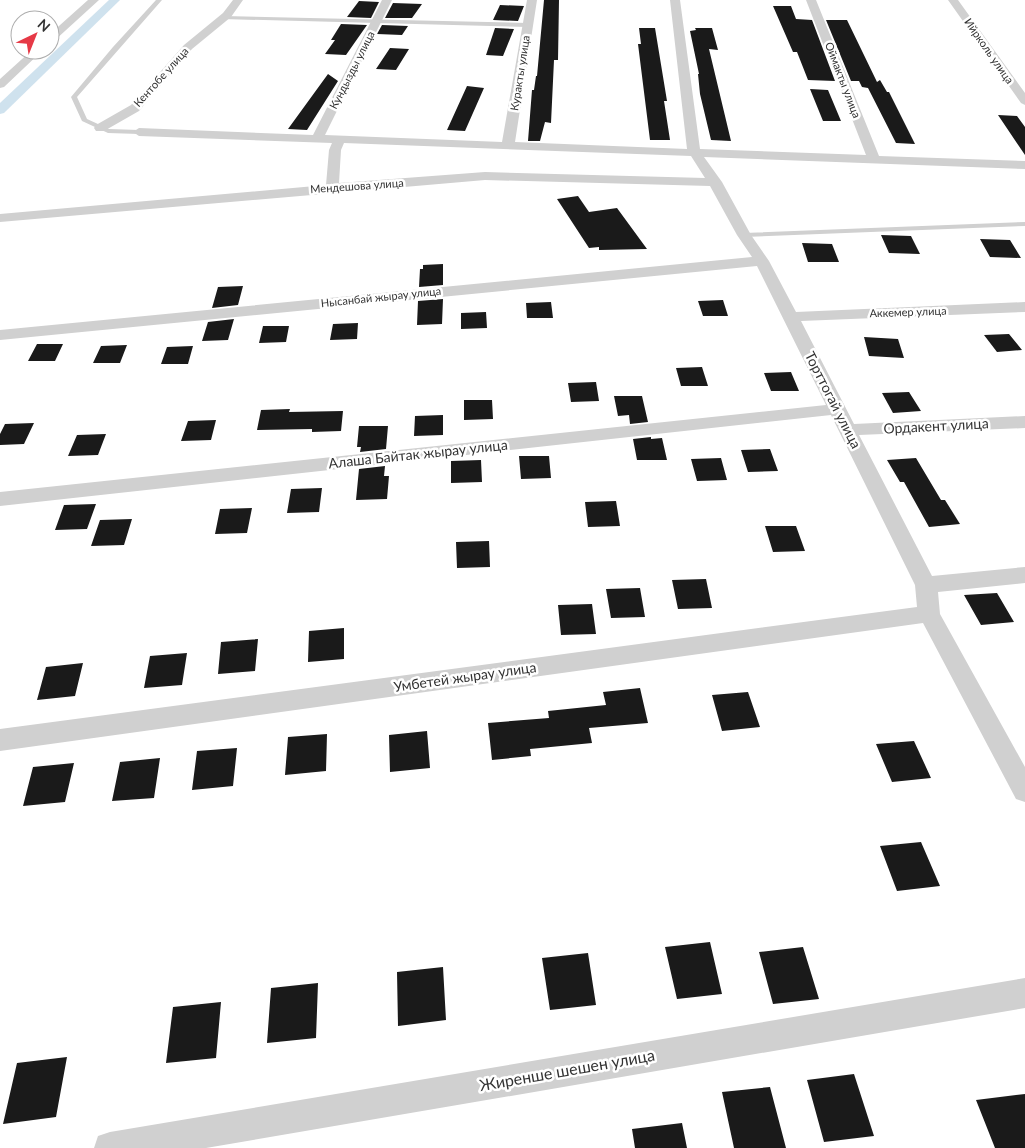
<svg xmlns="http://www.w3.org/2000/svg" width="1025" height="1148" font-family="Lato,sans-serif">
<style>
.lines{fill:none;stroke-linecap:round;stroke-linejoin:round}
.canal{fill:#cfe2ee;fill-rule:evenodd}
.building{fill:#1a1a1a}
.service{fill:#d0d0d0;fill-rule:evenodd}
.minor{fill:#d0d0d0;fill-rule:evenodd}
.labels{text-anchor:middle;stroke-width:5;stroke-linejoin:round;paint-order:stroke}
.far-street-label{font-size:11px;fill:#333;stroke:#fff}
.street-label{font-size:14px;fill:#333;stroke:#fff}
.near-street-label{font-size:16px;fill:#333;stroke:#fff}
</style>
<rect width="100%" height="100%" fill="#fff"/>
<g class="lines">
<path class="canal" d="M109,0h11l-116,113 -4,1v-11z"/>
</g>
<path class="building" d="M544,0h15l-1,60h-4l-3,63 -6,-1 -5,19h-12l4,-51h2l2,-14h1z
M359,1l20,1 -8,16 -24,-1z
M393,3l29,1 -10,14h-27z
M500,5l24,1 -6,15 -25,-1z
M773,6h18l5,13 16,1 23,61 -27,-1 -11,-28h-4z
M826,20h21l30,62 3,-2 7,12h2l26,52 -19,-1 -28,-55 -6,-1 -3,-6h-8z
M341,24l26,1 -21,30 -21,-1 10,-14h-4z
M382,25l26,1 -6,9 -25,-1z
M495,28l19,1 -11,27 -17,-1z
M639,28h16l12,73h-3l6,39h-20l-12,-96h3z
M695,28h17l6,22 -9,-1 22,92 -20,-1 -11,-46 -2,-20h1l-9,-43 6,-1z
M390,48l19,1 -13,21 -20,-1z
M328,74l10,7 -31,49 -19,-1z
M467,86l17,2 -19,43 -18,-1z
M810,89l18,1 13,31h-18z
M998,115l19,1 8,11v28z
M578,196l11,16 28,-4 30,41 -48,1v-3l-10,1 -32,-49z
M881,235l30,1 9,18 -31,-1z
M980,239l30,1 11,18 -31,-1z
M802,243l30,1 7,18h-31z
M443,264v21l-24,2 1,-18h3v-4z
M243,286l-5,19 -26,3 6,-21z
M443,299l-1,25 -25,1 1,-24z
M723,300l5,16h-25l-5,-15z
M551,302l2,16h-26l-1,-15z
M486,312l1,16 -26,1v-16z
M234,319l-6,21 -26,1 6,-19z
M358,323l-1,16 -27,1 3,-16z
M263,326h26l-3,16 -27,1z
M1009,334l13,16 -25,2 -13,-17z
M864,337l34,2 6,19 -35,-2z
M37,344h26l-8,17h-27z
M127,345l-7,18h-27l8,-17z
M193,346l-5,18h-27l6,-17z
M702,367l6,19h-27l-5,-18z
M791,372l8,19h-28l-7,-18z
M596,382l3,19 -28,1 -3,-19z
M909,392l12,19 -28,2 -11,-20z
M614,396h28l6,26 -18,2 -1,-9 -11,1z
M464,400h28l1,19 -29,1z
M290,409l-1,3 54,-1 -2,20 -29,1v-3l-55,1 4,-20z
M443,415v20l-29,1 1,-20z
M216,420l-5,20 -30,1 7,-20z
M34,423l-10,21 -24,1v-11l5,-10z
M359,426h29l-2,23 -26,3 1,-5h-4z
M106,434l-8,21 -30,1 9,-21z
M651,437v2l11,-1 5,22h-30l-4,-21z
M770,449l8,22 -30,1 -7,-22z
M519,456h30l2,22 -30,1z
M721,458l6,22 -30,1 -6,-22z
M916,458l25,42h4l15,24 -31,3 -25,-45h-4l-13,-22z
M481,460l1,22 -31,1v-22z
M385,466l-1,10h5l-2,23 -31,1 3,-31z
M322,488l-3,24 -32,1 4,-24z
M616,501l4,25 -32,1 -3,-25z
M96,504l-9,25 -32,1 9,-25z
M252,508l-5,25 -32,1 5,-25z
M132,519l-8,26 -33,1 9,-26z
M765,526h31l9,25 -32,1z
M489,541l1,26 -33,1 -1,-26z
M706,579l6,29 -34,1 -6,-29z
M640,588l5,29 -34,1 -5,-29z
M997,593l17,29 -33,3 -17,-30z
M592,604l4,30 -35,1 -3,-30z
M344,628v31l-36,3 1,-31z
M258,639l-3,32 -37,3 3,-32z
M187,653l-5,32 -38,3 6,-32z
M83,663l-8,33 -38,4 9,-33z
M640,688l8,35 -59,5 3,15 -62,6 1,7 -39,4 -4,-37 61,-5 -1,-7 58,-6 -3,-13z
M748,692l12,35 -38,4 -10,-36z
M427,731l3,37 -40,4 -1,-37z
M327,734l-1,37 -41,4 3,-38z
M914,741l17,37 -39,4 -16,-38z
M237,748l-4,38 -41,4 5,-39z
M160,758l-6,40 -42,3 8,-39z
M74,763l-9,39 -42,4 10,-39z
M921,842l19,44 -43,5 -17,-45z
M710,942l12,52 -45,5 -12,-52z
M803,947l16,52 -46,5 -14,-52z
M588,953l8,52 -46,5 -8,-52z
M443,967l3,53 -48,6 -1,-54z
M318,983l-2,55 -49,5 4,-55z
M221,1002l-5,56 -50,5 7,-56z
M67,1057l-11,60 -53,7 14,-61z
M854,1074l20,62 -50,6 -17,-62z
M770,1087l16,61h-52l-12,-56z
M1025,1094v54h-30l-19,-48z
M682,1123l5,25h-52l-3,-19z"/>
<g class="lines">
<path class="service" d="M156,0h6l-85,97 10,22 22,10 30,1 3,2 -3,2 -31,-1 -26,-12 -11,-24 42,-50z
M224,16l304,7 3,2 -3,2 -306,-8z
M1025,222v4l-281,11 -4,-2 4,-2z"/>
<path class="minor" d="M88,0h11l-45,41 -4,1v-8z
M233,0h10l-12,17 -39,32 -53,62 -35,20h-8l-2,-3 2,-3 35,-20 53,-60 39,-32z
M382,0h10l-67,135 177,7 25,-142h10l-22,142 172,7 -17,-149h10l20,149 166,6 -60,-155h10l63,156 146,5v8l-321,-12 18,25 29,53 18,26 27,51 229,-10v10l-224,9 53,103 171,-8v12l-166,7 73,141 93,-9v16l-87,9 2,22 85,153v35l-9,-3 -93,-176 -923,128v-22l917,-122 -2,-22 -84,-170 -831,91v-14l826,-87 -69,-139 -757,74v-10l752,-73 -15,-22 -27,-49 -225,-6 -485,42v-8l326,-29 3,-35 3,-7 -193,-7 -6,-4 6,-4 174,7zM344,143l347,13 14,22 -220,-6 -146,11 2,-33z
M948,0h10l67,93v12l-4,-2z
M32,50h11l-39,37 -4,1v-9z
M1025,978v30l-819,140h-112l4,-12 12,-4z"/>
</g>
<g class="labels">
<g class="far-street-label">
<text transform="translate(989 51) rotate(55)" y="4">Ийрколь улица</text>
<text transform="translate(352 70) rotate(-63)" y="4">Кундызды улица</text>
<text transform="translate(520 73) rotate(-81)" y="4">Куракты улица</text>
<text transform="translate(161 77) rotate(-48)" y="4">Кентобе улица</text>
<text transform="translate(843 80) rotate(69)" y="4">Оймакты улица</text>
<text transform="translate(357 186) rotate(-4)" y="4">Мендешова улица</text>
<text transform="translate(381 297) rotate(-6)" y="4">Нысанбай жырау улица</text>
<text transform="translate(908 312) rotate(-2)" y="4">Аккемер улица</text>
</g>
<g class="street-label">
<text transform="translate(833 400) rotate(63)" y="5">Торттогай улица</text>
<text transform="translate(936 426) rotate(-3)" y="5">Ордакент улица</text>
<text transform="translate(418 454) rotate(-6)" y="5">Алаша Байтак жырау улица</text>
<text transform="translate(465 677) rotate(-8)" y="5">Умбетей жырау улица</text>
</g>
<g class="near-street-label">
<text transform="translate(567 1070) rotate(-10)" y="6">Жиренше шешен улица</text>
</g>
</g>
<g transform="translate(35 35) rotate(43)"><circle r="24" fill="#ffffff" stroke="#adadad"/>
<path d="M0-4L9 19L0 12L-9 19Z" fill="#e63946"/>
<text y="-8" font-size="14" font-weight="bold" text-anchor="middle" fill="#333333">N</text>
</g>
</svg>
